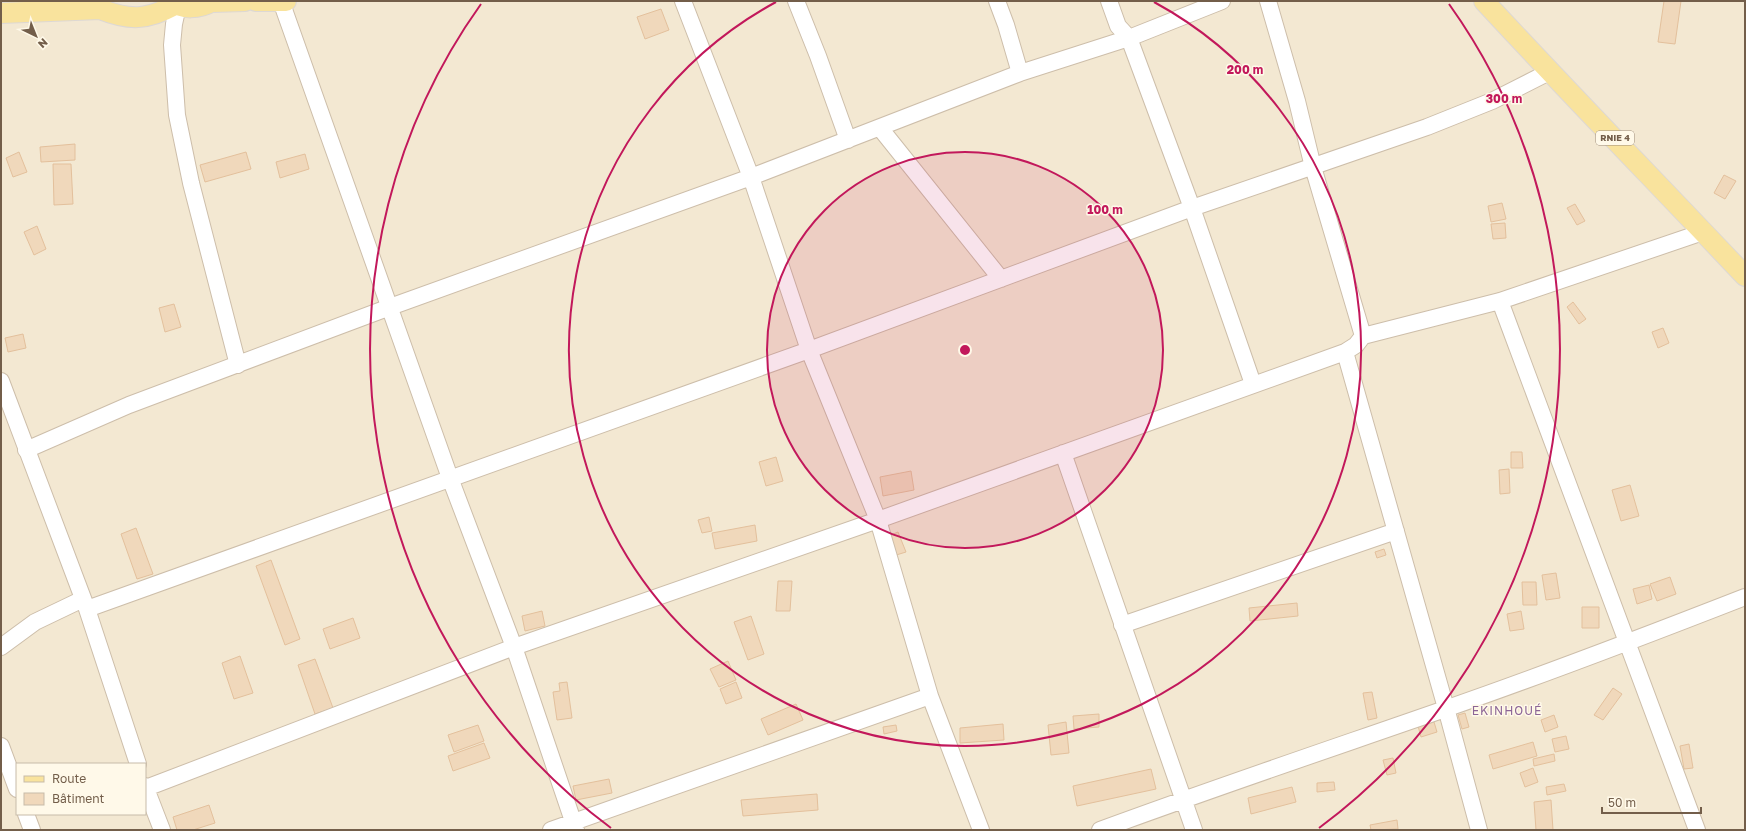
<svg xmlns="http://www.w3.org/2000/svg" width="1746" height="831" font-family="'Golos Text',sans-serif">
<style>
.residential{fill:#f3e8d2;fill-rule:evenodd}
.building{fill:#f0d8bb;stroke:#e3c09c}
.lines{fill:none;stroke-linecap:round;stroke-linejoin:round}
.minor-casing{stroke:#cdbeaa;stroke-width:18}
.major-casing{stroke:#ddd8d4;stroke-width:22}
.minor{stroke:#fff;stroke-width:16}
.major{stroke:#f9e39d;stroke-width:20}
.ring{fill:none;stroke:#c2185b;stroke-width:2}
.labels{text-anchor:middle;stroke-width:3;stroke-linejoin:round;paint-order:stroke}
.shield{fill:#fff9e9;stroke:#9d8c7a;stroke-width:1}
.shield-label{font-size:9px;font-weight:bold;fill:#735e4a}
.quarter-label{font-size:12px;letter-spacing:1px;fill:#8c6596;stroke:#fff9e9}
.centre{fill:#c2185b;stroke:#fff9e9;stroke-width:2}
.ring-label{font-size:12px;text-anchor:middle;font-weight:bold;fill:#c2185b;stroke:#fff9e9;stroke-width:3;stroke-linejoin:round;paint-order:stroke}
</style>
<rect width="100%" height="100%" fill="#fcf5e3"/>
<path class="residential" d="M1,1h1744v829h-1744zM17,764h128v50h-128z"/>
<path class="building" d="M1664,1h17l-6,43 -17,-2z
M661,9l8,21 -24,9 -8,-22z
M75,144v16l-34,2 -1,-15z
M19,152l8,20 -14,5 -7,-19z
M246,152l5,17 -46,13 -5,-17z
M305,154l4,15 -29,9 -4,-16z
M53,164h18l2,40 -19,1z
M1724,175l12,6 -11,18 -11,-6z
M1502,203l4,16 -15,3 -3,-16z
M1575,204l10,17 -8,4 -10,-17z
M1505,223l1,15 -13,1 -2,-15z
M37,226l9,23 -12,6 -10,-23z
M1573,302l13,17 -7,5 -12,-17z
M174,304l7,23 -16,5 -6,-24z
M1663,328l6,15 -11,5 -6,-16z
M23,334l3,14 -18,4 -3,-14z
M1511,452h11l1,16h-12z
M776,457l7,24 -17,5 -7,-24z
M1509,469l1,24 -10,1 -1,-24z
M911,471l3,19 -31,6 -3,-19z
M1630,485l9,31 -18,5 -9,-31z
M709,517l3,14 -10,2 -4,-13z
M755,525l2,16 -42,8 -3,-16z
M136,528l17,46 -16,5 -16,-45z
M898,532l8,20 -13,4 -7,-19z
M1384,549l2,6 -9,3 -2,-6z
M271,560l29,79 -15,6 -29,-79z
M1556,573l4,25 -14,2 -4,-25z
M1670,577l6,17 -19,7 -7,-17z
M778,581h14l-2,30h-14z
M1522,582h14l1,23h-14z
M1649,585l3,14 -15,5 -4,-15z
M1297,603l1,13 -48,5 -1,-13z
M1582,607h17v21h-17z
M542,611l3,15 -20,5 -3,-15z
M1521,611l3,18 -14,2 -3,-17z
M751,616l13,38 -16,6 -14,-38z
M353,618l7,20 -30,11 -7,-20z
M240,656l13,37 -19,6 -12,-36z
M315,659l18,49 -18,6 -17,-49z
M728,661l8,19 -17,7 -9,-18z
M567,682l5,36 -15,2 -4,-28 7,-1 -1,-8z
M736,682l6,16 -16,6 -6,-15z
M1613,688l9,6 -19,26 -9,-5z
M1372,692l5,26 -9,2 -5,-27z
M796,704l7,16 -35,15 -7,-16z
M1465,713l4,14 -7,2 -4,-14z
M1099,714v13l-25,2 -1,-13z
M1554,715l4,12 -13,5 -4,-12z
M1066,722l3,31 -18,2 -3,-30z
M1434,722l3,10 -16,5 -3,-11z
M1003,724l1,16 -44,3v-15z
M478,725l6,16 -30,11 -6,-17z
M896,725l1,6 -13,3 -1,-7z
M1566,736l3,13 -14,3 -3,-13z
M1533,742l4,14 -44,13 -4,-14z
M484,743l6,15 -37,13 -5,-15z
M1689,744l4,24 -9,1 -4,-23z
M1554,754l1,7 -21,5 -1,-7z
M1393,758l3,15 -9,2 -4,-15z
M1533,768l5,14 -13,5 -5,-14z
M1151,769l5,20 -79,17 -4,-20z
M609,779l3,14 -36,7 -3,-14z
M1334,782l1,8 -18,2v-9z
M1564,784l2,7 -19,4 -1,-8z
M1292,787l4,15 -45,12 -3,-16z
M817,794l1,16 -75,6 -2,-16z
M1551,800l2,30h-17l-2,-28z
M209,805l6,18 -22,7h-16l-4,-13z
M1397,820l1,9 -27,1 -1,-5z"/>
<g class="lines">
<defs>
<path id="minor" d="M281,1l169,477 64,169 62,183
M683,1l68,176 58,173 69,170 52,176 51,134
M796,1l22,55 30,84
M997,1l9,24 14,48
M1109,1l9,25 11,12 63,170 61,176
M1268,1l29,100 16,66 50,169
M178,6l-4,18 -2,21 5,70 14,68 47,182
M880,128l121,151
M1500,301l197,529
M1345,352l101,356 33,122
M1,381l86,228 51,155
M26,450l103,-45 261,-98 361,-130 269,-104 109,-35 93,-37
M1063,453l131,377
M87,609l722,-259 383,-142 235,-81 65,-26 57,-29
M1122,625l274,-94
M1,647l34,-25 48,-23
M1,746l16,43
M145,786l17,44
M146,788l368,-141 364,-127 467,-168 11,-7 7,-9 137,-35 203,-69
M26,814l6,16
M551,830l379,-134
M1100,830c114,-42 230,-81 345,-121 101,-35 200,-73 300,-112"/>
<path id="major" d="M170,1c13,9 29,8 43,0
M256,1h30
M1484,1c86,93 174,183 261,275
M212,2l33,-1
M1,13l99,-4c30,12 47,11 75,-4"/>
</defs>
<use href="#minor" class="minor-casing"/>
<use href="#major" class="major-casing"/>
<use href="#minor" class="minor"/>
<use href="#major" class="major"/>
</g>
<circle cx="965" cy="350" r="198" fill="#c2185b" fill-opacity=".12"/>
<g class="ring">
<circle cx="965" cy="350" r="198"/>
<path d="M1154 2A396 396 0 1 1 776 2"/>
<path d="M611 828A595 595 0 0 1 481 4M1449 4A595 595 0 0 1 1319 828"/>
</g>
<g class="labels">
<rect class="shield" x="1596" y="131" width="38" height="14" rx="3"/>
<g class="shield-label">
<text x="1615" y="141">RNIE 4</text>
</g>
<g class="quarter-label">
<text x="1507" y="715">EKINHOUÉ</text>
</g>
</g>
<circle cx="965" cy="350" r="6" class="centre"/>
<g class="ring-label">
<text x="1245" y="74">200 m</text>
<text x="1504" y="103">300 m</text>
<text x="1105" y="214">100 m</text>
</g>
<rect width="1746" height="831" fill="none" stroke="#735e4a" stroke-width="4"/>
<rect x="16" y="763" width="130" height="52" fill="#fff9e9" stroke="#c7bba9"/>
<rect x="24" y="776" width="20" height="6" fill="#f9e39d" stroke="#c7bba9"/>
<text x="52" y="783" font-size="12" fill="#735e4a">Route</text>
<rect x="24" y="793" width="20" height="12" fill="#f0d8bb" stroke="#c7bba9"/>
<text x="52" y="803" font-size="12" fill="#735e4a">Bâtiment</text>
<g transform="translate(36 36) rotate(137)" stroke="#fff9e9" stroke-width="3" paint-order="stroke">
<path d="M0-3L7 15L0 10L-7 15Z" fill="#735e4a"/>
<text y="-6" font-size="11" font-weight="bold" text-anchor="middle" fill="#735e4a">N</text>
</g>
<path d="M1602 807v6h99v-6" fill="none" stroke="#735e4a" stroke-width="2"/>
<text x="1608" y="807" font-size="12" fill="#735e4a" stroke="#fff9e9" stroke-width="3" paint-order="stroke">50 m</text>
</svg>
